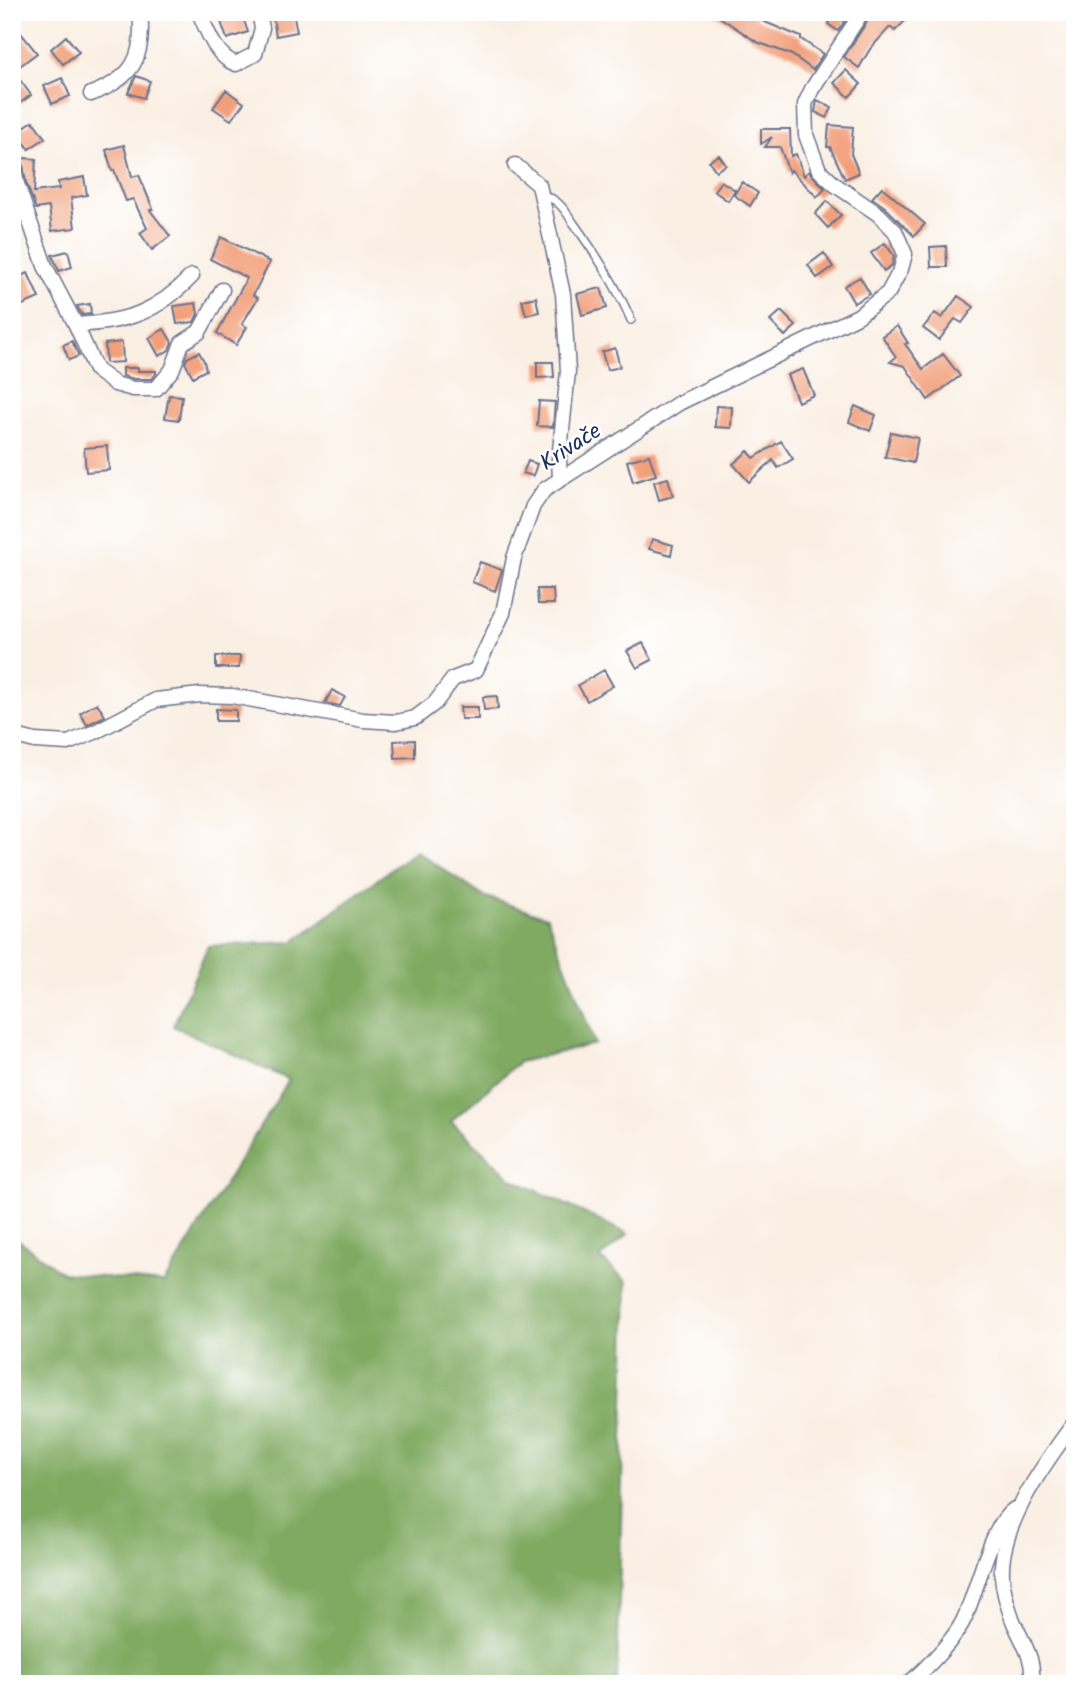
<svg xmlns="http://www.w3.org/2000/svg" width="1087" height="1696" font-family="Kalam,sans-serif">
<style>
.forest{fill:#80aa62;stroke:#4e6c60;stroke-width:2}
.building{fill:#f2a07b}
.lines{fill:none;stroke-linecap:round;stroke-linejoin:round}
.service-casing{stroke:#69728d;stroke-width:10}
.minor-casing{stroke:#69728d;stroke-width:17}
.service{stroke:#fff;stroke-width:7}
.minor{stroke:#fff;stroke-width:14}
.labels{text-anchor:middle;stroke-width:5;stroke-linejoin:round;paint-order:stroke}
.street-label{font-size:23px;fill:#1b2f5e;stroke:#fff}
</style>
<rect width="100%" height="100%" fill="#fff"/>
<filter id="ink" filterUnits="userSpaceOnUse"><feTurbulence type="fractalNoise" baseFrequency=".0143" numOctaves="2"/><feDisplacementMap in="SourceGraphic" scale="14" xChannelSelector="R" yChannelSelector="G"/><feConvolveMatrix kernelMatrix="1 2 1 2 8 2 1 2 1" color-interpolation-filters="sRGB"/></filter>
<filter id="wash" filterUnits="userSpaceOnUse"><feTurbulence type="fractalNoise" baseFrequency=".00686" numOctaves="4" result="noise"/><feDisplacementMap in="SourceGraphic" scale="28" xChannelSelector="R" yChannelSelector="G"/><feGaussianBlur stdDeviation="1.57" result="paint"/><feColorMatrix in="noise" values="0 0 0 0 0 0 0 0 0 0 0 0 0 0 0 0 0 1.4 0 .05"/><feComposite in="paint" operator="in"/></filter>
<g filter="url(#wash)">
<rect width="100%" height="100%" fill="#faefe3"/>
<path class="forest" d="M416,851l67,45 64,21 48,127 -76,18 -68,59 61,58 116,55 -28,24 27,24 -10,402h-605v-449l50,38 102,10 125,-203 -116,-54 35,-80 85,-4z"/>
<g id="blocks">
<path class="building" d="M241,12l7,20 -21,7 -7,-20z
M272,12h21l4,20 -21,4z
M712,12h35l13,8 41,17v2l22,15 -10,16 -21,-15 -35,-13z
M837,12l13,1 -12,18 -10,-7z
M876,12h38l-19,19 -5,-4 -20,22 -11,19 -15,-11 26,-40z
M12,22l25,31 -17,13 -8,-9z
M66,36l13,16 -16,12 -12,-15z
M846,70l15,14 -12,13 -15,-14z
M136,76l14,5 -6,17 -16,-5z
M62,78l8,18 -18,8 -8,-18z
M20,80l11,15 -19,14v-23z
M226,90l18,13 -13,17 -18,-12z
M817,100l15,8 -5,10 -12,-6z
M33,121l12,17 -16,11 -12,-17z
M829,125l24,2 -2,27 8,19 -14,6 -15,-32h-3z
M761,129h29l1,27 5,-2 8,22 5,-5 16,18 -8,8 -26,-27 -2,3 -9,-26h-15l7,-10 -11,7z
M124,145l8,32 7,-2 14,34 -3,1 20,26 -18,14 -12,-17 7,-5 -14,-29 -7,2 -12,-31 -2,1 -6,-21z
M719,155l7,10 -10,6 -7,-10z
M22,158l14,1 -2,33 25,-3 -1,-7 26,-5 3,18 -16,3 4,30 -23,3 -3,-24 -13,2 -10,-27z
M721,181l14,9 -7,11 -14,-10z
M742,182l16,11 -8,13 -16,-11z
M882,187l43,37 -11,12 -29,-29 -13,-9z
M827,201l14,14 -13,13 -13,-14z
M221,237l49,25 -17,33 5,3 -16,26 5,3 -11,18 -19,-12 30,-55 -37,-19z
M885,243l9,13 -2,9 -8,6 -13,-18z
M946,246l1,21h-16l-1,-20z
M68,251l4,16 -13,4 -7,-16z
M824,253l9,14 -16,11 -9,-13z
M28,273l11,25 -21,9 -6,-13v-14z
M860,277l10,17 -16,9 -10,-17z
M601,288l6,20 -25,7 -5,-21z
M958,296l16,11 -12,16 -7,-4 -16,21 -16,-12 12,-15 7,5z
M536,297l3,15 -13,3 -4,-15z
M196,303l2,11 -4,8 -17,2 -3,-18z
M90,304l1,10 -9,1 -5,-9z
M781,311l15,15 -11,10 -15,-15z
M897,326l11,17 -3,1 18,25 20,-15 17,22 -32,24 -23,-34 -15,-4 6,-5 -14,-21z
M164,329l8,13 -3,8 -10,6 -10,-18z
M72,341l7,15 -10,4 -6,-15z
M122,342l1,20 -17,1 -1,-19z
M615,348l5,19 -13,3 -5,-18z
M199,352l5,9 2,9 -13,7 -8,-14 2,-5z
M537,362h16l1,15 -17,1z
M123,368h15v3h18v3l-4,5h-18l-11,-3z
M803,369l11,26 -16,7 -11,-27z
M169,395l13,1 -3,24 -14,-2z
M539,401l16,1 -2,25 -16,-1z
M716,406l16,1 -1,21 -16,-1z
M855,406l21,9 -6,16 -21,-9z
M891,432l27,6 -5,25 -28,-6z
M781,441l12,18 -15,9 -5,-8 -24,22 -16,-18 15,-13 6,7z
M107,446l2,24 -23,2 -2,-24z
M649,455l7,20 -23,7 -6,-21z
M528,461l9,3 -4,12 -10,-3z
M668,478l5,18 -14,4 -5,-18z
M652,539l21,6 -2,10 -22,-6z
M480,562l22,8 -7,21 -23,-9z
M537,589h16l1,15h-16z
M643,643l9,17 -15,8 -10,-17z
M216,656h24l-1,12h-23z
M604,670l9,16 -26,15 -9,-16z
M332,690l13,7 -5,9 -15,-3z
M497,696l1,13 -14,1 -1,-13z
M97,703l8,13 -18,9 -7,-12z
M460,707h18v12h-17z
M216,709l20,1v11h-20z
M415,740v17l-20,1 -1,-17z"/>
</g>
</g>
<g filter="url(#ink)">
<use href="#blocks" fill-opacity="0" stroke="#69728d" stroke-width="2"/>
<g class="lines">
<defs>
<path id="service" d="M543,199c6,-1 6,-2 11,1 9,5 15,17 21,25 22,31 41,60 56,95"/>
<path id="minor" d="M199,12c8,19 17,45 37,52l19,-10 7,-26 -3,-16
M91,94c42,-16 54,-36 49,-82
M12,158l5,26 28,82 31,59 20,45 19,14 18,5h23l16,-19 10,-27 17,-11 23,-42
M515,165l24,20 24,109 5,77 -9,89 1,18
M76,325c51,-3 80,-12 116,-49
M12,735l23,6 33,2 27,-11 61,-32 44,-5 32,1 131,24 33,2 19,-4 20,-15 18,-24 23,-9 27,-57 11,-55 19,-52 11,-16 135,-87 179,-87 30,-23 13,-24 4,-15 -10,-23 -17,-17 -44,-30 -15,-14 -13,-35 -1,-31 7,-15 50,-77
M908,1684c17,-14 47,-45 56,-65 12,-24 28,-101 53,-111
M1031,1684c6,-24 -11,-45 -19,-66 -5,-14 -9,-27 -10,-42 -3,-51 44,-115 73,-154"/>
</defs>
<use href="#service" class="service-casing"/>
<use href="#minor" class="minor-casing"/>
<use href="#service" class="service"/>
<use href="#minor" class="minor"/>
</g>
</g>
<g class="labels">
<g class="street-label">
<text transform="translate(570 446) rotate(-33)" y="8">Krivače</text>
</g>
</g>
<rect width="1087" height="1696" fill="none" stroke="#fff" stroke-width="42"/>
</svg>
